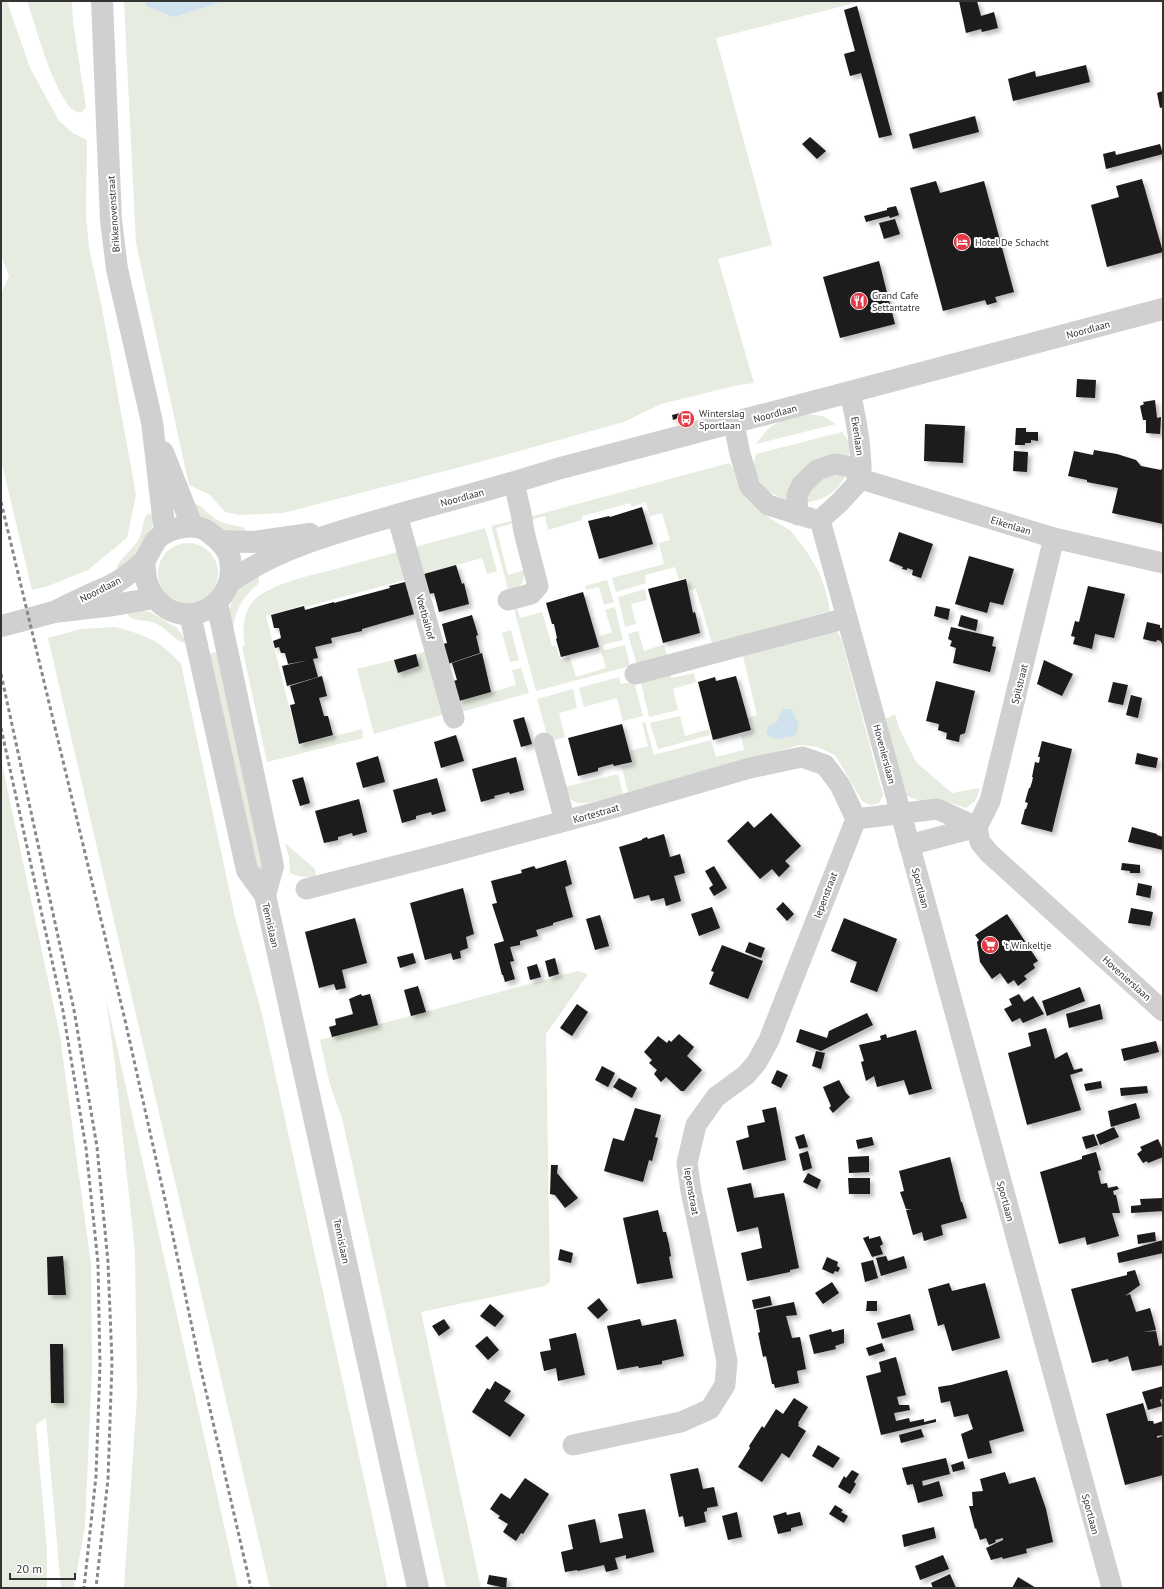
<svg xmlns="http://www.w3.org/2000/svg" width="1164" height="1589" font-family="'PT Sans',sans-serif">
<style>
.green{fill:#e6ecdf}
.water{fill:#cfe2ee}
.building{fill:#1a1a1a;filter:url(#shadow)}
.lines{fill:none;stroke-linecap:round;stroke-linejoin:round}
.minor{stroke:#d0d0d0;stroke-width:21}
.tertiary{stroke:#d0d0d0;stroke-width:22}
.rail{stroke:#888;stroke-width:3;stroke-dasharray:4 3;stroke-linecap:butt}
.labels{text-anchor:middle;stroke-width:4;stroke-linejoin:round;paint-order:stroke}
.street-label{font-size:10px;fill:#333;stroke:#fff}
.poi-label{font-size:10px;fill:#333;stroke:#fff;text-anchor:start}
</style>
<defs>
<filter id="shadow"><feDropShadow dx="3.5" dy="3.5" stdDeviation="2" flood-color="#0004"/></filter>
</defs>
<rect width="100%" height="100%" fill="#fff"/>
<path class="green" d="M1,1h6l23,67 29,53 14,12 14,7 -1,75 3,33 13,60 34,187 -9,43 -39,32 -40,16 -16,4 -31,-130v-166l8,-18 -8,-21z
M27,1h45l1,21 13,85 -4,5c-5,1 -10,-2 -13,-6 -20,-28 -31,-73 -42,-105z
M124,1h739l-147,37 56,207 -54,14 36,124 -16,2 -77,19 -37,18 -156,43 -185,48 -44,2 -14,-3 -15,-17 -21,-10 -53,-242z
M805,414l18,2 13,8 -80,20c15,-21 24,-25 49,-30z
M842,432l8,11 -1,15 -60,43c-15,-5 -33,-17 -35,-34 -1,-4 1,-9 2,-13z
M729,463l8,11 8,24 15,14 31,19 16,21 12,20 8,23 3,16 -118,32 -16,-54 -7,1 -3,-12 -7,2 -4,-13 -30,8 1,8 -30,9 -4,-14 52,-14 -5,-21 11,-3 -8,-27 -12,3 -4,-14 -14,5 -2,-4 -48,13v4l-34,10 -3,-14 -15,4 -1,-3z
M848,472c-11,20 -22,28 -45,31l10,-23z
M192,503c10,1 13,9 21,14 9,7 19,8 30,10l4,5 -32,-2 -18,-16z
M154,513c0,26 -20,43 -35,61l-2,-7c5,-11 16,-17 22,-28 3,-7 4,-17 7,-24z
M519,519v3l-23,6 12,47 16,-5c1,14 -4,17 -15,23l-18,-67z
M485,528l12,43 -10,3 -5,-16 -59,16 -8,-27z
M158 573a30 30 0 1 1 60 0a30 30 0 1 1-60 0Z
M401,551l8,28 -104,28 -1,-2 -38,11 33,129 63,-16 1,9 -96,24 -25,-115 3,-2c-3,-12 -2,-30 6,-41 14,-20 62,-29 85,-35 21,-6 43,-12 65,-18z
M259,572v11c-16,15 -24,25 -26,48l-6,-9c5,-27 9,-34 32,-50z
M607,580l7,22 -10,3 -5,-18 -13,3 -1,-4z
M645,589l2,11 -16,4 5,20 -11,3 -7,-30z
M615,607l8,33 -21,5 -2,-9 12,-4 -7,-22z
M517,608l3,10 22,-6 10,34h4l4,13 10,-2 6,20 30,-9 -5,-17 24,-6 5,21 -94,25 -22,-82z
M138,610l12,2 27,16 11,15c-11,1 -20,-13 -29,-18 -13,-8 -27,0 -33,-14z
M115,627c30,8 45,13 66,37l54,253 27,97 126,574h-118l-222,-950 33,-9z
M511,630l8,30 -9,2 -8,-29z
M836,630l5,8 42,157 -4,8 -8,2 -8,-3 -28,-47 -17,-8 -18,-2 -172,48 -6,-26 11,-3 -3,-13 18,-5 -6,-23 3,-1 9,33 57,-15 5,17 28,-7 -3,-15 11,-3 -4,-14 9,-3 -15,-63z
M638,631l6,20 20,-7 5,18 -31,7 -10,-35z
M218,651l45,219h-8l-50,-215z
M428,651l17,63 -71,20 -17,-65 37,-9 4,13 21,-6 -3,-13z
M521,668l8,25 -68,19 -3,-10 58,-17 -4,-15z
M670,670l1,8 23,-5 2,9 -23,7 5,21 -29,7 -9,-38z
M619,677l2,7 13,-3 9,35 -20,5 -6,-23 -33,9 -5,-19z
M573,689l4,19 -18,5 6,24 -16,5 -12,-43z
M895,714l4,14 17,34 36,31 28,-5 -4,12 -10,8 -22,-7h-23l-14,-5 -22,-77z
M680,716l5,20 24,-7 1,6 -52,14 -8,-26z
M1,759l59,277 31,228 1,105 -7,157 -11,62h-13l-15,-170 -10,7 11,126v37h-46z
M618,774l5,20c-11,2 -41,14 -50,7 -4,-3 -6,-9 -8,-14z
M285,843l30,26 1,7c-10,2 -17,1 -26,-3l-1,-16z
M578,971l10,3 -42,60 4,248 -5,4 -124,26 60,276h-35l-104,-470 -12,-33 -10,-45z
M106,998l132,590h-114l13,-193 -2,-144 -20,-186z"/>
<path class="water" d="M146,1h78l-50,16 -28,-11z
M782,709h9l8,16 -4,11 -20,3 -9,-5 2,-7 9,-5z"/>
<path class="building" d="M959,1h18l4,15 13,-4 4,16 -16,4 -1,-3 -15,4z
M857,6l35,129 -13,3 -18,-65 -11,3 -6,-22 11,-3 -11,-41z
M1086,65l4,17 -77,19 -5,-22 27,-8 1,6z
M1163,91v16l-3,1 -3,-15z
M975,116l4,16 -66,17 -4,-15z
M810,137l16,14 -9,8 -15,-15z
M1160,144l3,10 -57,15 -3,-15 12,-3 1,4z
M1142,179l21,73 -56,15 -16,-62 28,-8 -3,-11z
M936,181l4,12 44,-12 30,111 -19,5 2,5 -10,3 -2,-5 -42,11 -33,-123z
M896,206l3,9 -9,3 -1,-2 -23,6 -2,-6 23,-6v-2z
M895,219l5,15 -16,5 -5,-16z
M879,261l16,63 -55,14 -17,-61z
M1077,379l19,1 -1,18 -19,-1z
M1155,400l2,18 4,-1 -1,17 -14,-1v-13h-3l-3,-14 4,-2 -1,-2z
M684,412v4l-11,4 -1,-5z
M925,424l40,2 -2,37 -39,-2z
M1016,428h10v4h12v9l-7,-1v3h-6v2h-10z
M1094,450l23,4 19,6 5,6 20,4 2,-4v58l-51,-11 6,-25 -31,-6v-2l-19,-4 6,-25 19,4z
M1014,451l14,1 -1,20 -14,-1z
M642,507l11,37 -54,15 -11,-38 21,-5 1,1z
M899,532l34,12 -12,34 -9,-3 1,-5 -6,-2v2l-5,-1 1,-2 -14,-6z
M969,556l45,13 -11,36 -13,-3 -3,11 -32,-9z
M456,565l6,19 2,-1 5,21 -30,8 -5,-19 -5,1 -5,-20z
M686,579l7,34 2,-1 5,21 -37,10 -15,-54z
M409,581l9,32 -56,16v2l-31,7 1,5 -17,4 3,11 -5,1 5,18 -31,9 -5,-20 27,-6 -21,4 -3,-11h-4l-2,-6 -4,1 -2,-7 8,-3 -2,-10h-5l-3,-13 33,-9 1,4 29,-8v1l56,-15 -1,-2z
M1088,586l37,8 -11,44 -19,-4 -3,15 -19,-5 2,-7 -4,-1 4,-15 4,1z
M583,592l16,55 -38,10 -5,-18 1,-1 -3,-14h-2l-6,-21z
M936,606l14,3 -2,11 -14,-4z
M472,615l6,20 -2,1 4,17 -32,11 -5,-20 4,-1 -5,-19z
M961,615l17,5 -2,11 -18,-5z
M1147,622l13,3v3h3v15h-2v-2l-4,-1 -1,2 -13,-3z
M951,627l43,10 -2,9 4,1 -6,25 -37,-9 3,-15 -6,-2 2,-5 -4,-2z
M482,653l9,39 -32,9 -6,-20 4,-1 -5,-17z
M416,654l3,12 -21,7 -4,-13z
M1044,660l29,14 -11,22 -25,-12z
M322,676l5,20 -8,2 5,18h4l5,19 -34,9 -9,-39 5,-1 -5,-18z
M736,676l15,54 -38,10 -15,-58 17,-5 1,4z
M936,681l39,10 -10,42 -5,2 -1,7 -13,-3 1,-6 -9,-3 1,-6 -13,-3z
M1113,682l15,3 -5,20 -15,-3z
M1131,695l11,3 -4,20 -12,-3z
M524,717l8,27 -11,3 -8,-27z
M622,724l10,38 -18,4 -1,-2 -8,2 -7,2v3l-20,5 -10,-38z
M456,735l8,26 -23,7 -7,-26z
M1042,741l30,8 -20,83 -31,-8 4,-15h1l2,-6 -3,-1 4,-14h1l2,-6 1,-5h-1l3,-15 4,1 1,-6h-2z
M1137,753l21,5 -2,10 -21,-4z
M378,756l7,26 -22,6 -7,-25z
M516,757l8,33 -14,4 -1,-2 -7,2 -8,2 1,2 -14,4 -9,-33z
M303,777l7,26 -10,3 -8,-26z
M437,778l9,33 -14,4 -1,-3 -15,4v3l-14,4 -9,-33z
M359,799l8,33 -14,4 -1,-3 -14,4v3l-14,3 -9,-32z
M771,813l30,33 -16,15 5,5 -11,11 -7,-8 -12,10 -33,-38 21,-20 6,7z
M1132,827l25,7v1l6,2v13l-35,-8z
M664,834l6,23 10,-3 5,19 -11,3 7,25 -15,5 -2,-8 -13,3 -2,-6 -15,4 -15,-52 23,-7v-1l5,-2 1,2z
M566,860l6,24 -7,3 8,30 -20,6v2l-17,5 2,6 -18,5v4l-10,2 4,14 -4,1 5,17 -10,3 -2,-7h-1l-8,-31 10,-3 -12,-37 5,-1 -6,-22 31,-8 -1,-3 13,-4 2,3z
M1122,863l18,2v8h-10v-2l-9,-1z
M714,866l13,22 -13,8 -5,-8 4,-3 -8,-14z
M1138,883l14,3 -2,12 -14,-3z
M463,888l11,46 -8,3 2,11 -8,3 1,7 -8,2 -2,-7 -26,7 -15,-57z
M783,902l11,12 -7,7 -11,-12z
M712,907l8,21 -21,8 -8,-22z
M1131,908l22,4 -3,14 -22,-3z
M1007,914l31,47 -5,3 2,4 -11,8 3,3 -9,7 -4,-6 -6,4 -8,-11 -8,6 -12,-17 -3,-20 2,-2 -4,-5z
M600,915l9,31 -14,4 -9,-31z
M355,918l12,45 -25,7 4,18 -10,2 -2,-6 -15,4 -14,-56z
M844,918l53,21 -20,53 -27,-10 7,-20 -26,-11z
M749,942l16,6 -4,10 -16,-6z
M722,945l41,16 -15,38 -39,-15 5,-12 -3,-1z
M413,953l3,10 -16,5 -3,-11z
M555,958l4,16 -10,3 -4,-16z
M537,964l4,13 -11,3 -3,-13z
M418,986l8,26 -15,4 -7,-26z
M1080,987l5,14 -38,15 -5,-15z
M361,994l1,2 8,-2 8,31 -46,12 -3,-10 7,-2 -1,-6 18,-5 -4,-15z
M1019,994l5,8 9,-6 11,18 -21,9 -3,-5 -8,4 -8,-13 8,-4 -3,-6z
M577,1004l11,8 -16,24 -12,-8z
M1100,1004l3,15 -34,9 -3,-14z
M867,1013l6,12 -52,26 -25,-9 4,-13 27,9 2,-7z
M1046,1028l9,31 12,-7 7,18 8,-2 1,3 -13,4 11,35 -54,15 -19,-72 23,-7 -3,-13z
M916,1030l16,59 -23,6 -5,-15 -27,7 -3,-11 -8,5 -5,-19 3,-1 -5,-16 22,-5 -1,-4 6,-2 1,4z
M679,1034l15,13 -7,9 15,14 -18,21h-3l-15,-14 -5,5 -7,-8 3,-4 -8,-7 3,-3 -8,-8 14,-16 9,7 2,-3 2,2z
M1156,1041l3,11 -35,9 -3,-12z
M816,1051l9,2 -4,16 -9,-3z
M602,1066l13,7 -7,14 -13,-7z
M777,1070l11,5 -7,13 -10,-5z
M619,1078l18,10 -5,10 -19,-11z
M839,1080l7,13 4,4 -17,16 -4,-5 2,-2 -8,-19z
M1101,1081l1,7 -16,3 -2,-7z
M1147,1086l1,7 -27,3 -1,-8z
M1136,1103l4,15 -29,9 -3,-16z
M776,1107l10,53 -43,10 -7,-29 13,-4 -2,-11 18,-4 -3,-12z
M635,1108l26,7 -6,22 3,1 -6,23 -3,-1 -6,22 -39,-11 9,-33 11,3z
M1114,1127l5,10 -19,8 -4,-10z
M804,1134l4,13 -9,2 -4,-12z
M1094,1134l4,11 -12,4 -4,-12z
M872,1137l2,8 -16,4 -2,-9z
M1158,1139l5,11v7l-15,6 -1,-2 -4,2 -6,-9 5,-4 -2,-3z
M808,1151l4,17 -9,3 -4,-17z
M1096,1152l5,18 -3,1 3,13 6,-1 1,5 9,-2 2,3 -6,2 1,4h2l4,18h-8l7,23 -32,9 -2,-8 -26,7 -19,-72 42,-13v-3z
M869,1156v16l-20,1 -1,-16z
M950,1157l11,45h1l5,16 -26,7 2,10 -19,6 -2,-9 -9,3 -7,-25 6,-1h-6l-6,-17 4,-1 -5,-20z
M551,1165h7l-1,8 21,25 -13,10 -10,-13 -5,-1z
M808,1173l13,7 -4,9 -14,-7z
M848,1178h22v16h-21z
M751,1183l3,15 30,-5 15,75 -9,2v2l-43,9 -6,-28 21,-5 -2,-11 -2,-10 -21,5 -10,-44z
M1163,1198v13l-32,2v-7l10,-1 -1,-6z
M658,1210l5,22h3l3,12 2,12 -2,1 4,21 -36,6 -14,-66z
M1155,1232l1,9 -18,3 -1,-9z
M869,1236v3l11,-3 3,8 -3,2 3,8 -11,3 -9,-19z
M1163,1240v13l-44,10 -2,-10z
M560,1249l13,4 -2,10 -13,-3z
M63,1256l3,39h-18l-1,-38z
M886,1256l2,5 16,-5 3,12 -26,8 -5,-18z
M827,1257l11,5 -1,4 3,2 -2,4 -3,-1 -2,3 -11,-5z
M873,1260l5,18 -13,4 -4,-19z
M1135,1270l5,15 -15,11 5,-2 6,18 14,-4 6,22 -14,2 14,-1 3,15 4,-1v20l-31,6 -4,-15 -19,6 -1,-3 -16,4 -21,-74 56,-14v-3z
M832,1282l7,11 -16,11 -8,-11z
M949,1283l3,8 33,-8 15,55 -48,13 -8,-27 -6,2 -10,-37z
M770,1296l2,9 -18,4 -2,-9z
M599,1298l9,12 -10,9 -11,-11z
M867,1301h10v10h-11z
M794,1302l3,13 -11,1 6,22 8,-1 6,32 -9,2 2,12 -24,5 -1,-4h-2l-6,-28 -3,1 -5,-24 2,-1 -4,-22z
M490,1304l14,12 -9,11 -15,-11z
M910,1314l4,16 -32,9 -5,-16z
M444,1319l6,9 -11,8 -7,-10z
M640,1319l2,7 34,-7 8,37 -22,5v3l-23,4 -1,-2 -21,4 -10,-44z
M831,1329l1,3 12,-3v14l-9,3 1,3 -22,5 -5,-19z
M576,1333l9,42 -27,6 -2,-13 -12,3 -4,-19 11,-2 -2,-11z
M487,1336l12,14 -11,10 -13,-14z
M882,1343l3,8 -16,5 -3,-8z
M50,1344h13l1,59h-13z
M896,1357l10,38 -9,2 2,8h10l1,5 -16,3 2,8 13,-3 1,4 14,-3v3l12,-3v3l-55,13 -15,-59 15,-4 -2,-10z
M1007,1370l17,61 -35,10 3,12 -24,6 -7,-25 12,-5 -5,-15 -14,3 -4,-16 -9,2 -3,-16 13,-2z
M495,1381l16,10 -7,10 21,14 -15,22 -38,-25 15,-24 3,2z
M1163,1386v12l-3,2 2,6 -14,4 -6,-18z
M794,1398l14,9 -10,16 1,1 -1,2 8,5 -17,27 -7,-5 -20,29 -24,-15 12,-19 -1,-2 13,-20 2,2 12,-19 7,5z
M1143,1403l5,18h5l1,3 9,-3v14l-6,1v2l6,-2v39l-38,10 -19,-71z
M921,1429l3,8 -23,6 -2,-8z
M818,1445l22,13 -7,10 -21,-12z
M946,1458l4,16 -28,7 1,5 16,-5 4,15 -25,7 -5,-19 -6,1 -5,-17z
M963,1461l2,8 -12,3 -2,-7z
M698,1468l5,21 11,-2 4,19 -11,2v3l-3,1 2,10 -21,5 -2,-11 -4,1 -9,-43z
M852,1470l7,4 -5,8 2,2 -6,10 -12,-7 6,-11 2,2z
M1005,1472l4,12 26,-7 11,32 7,33 -27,7 1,4 -24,6 -1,-2 -11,3 -5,-12 17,-8v-2l-8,2 1,2 -7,3 -3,-7 -6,2 -4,-12 -1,1 -6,-23h4l-1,-14 11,-1 -3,-12z
M525,1478l24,16 -26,40 -2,-1 -5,8 -13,-9 5,-8 -10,-6 2,-2 -10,-7 11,-16 9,6z
M835,1505l8,5 -2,2 7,4 -4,7 -15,-9z
M645,1509l9,43 -28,7v-4l-11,3 3,11 -12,3 -2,-7 -26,6 -1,-1 -12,2 -4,-20 12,-3 -5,-24 27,-6 5,24 23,-5 -5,-24z
M737,1512l5,25 -14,3 -6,-24z
M786,1512l1,3 13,-3 3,13 -12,3v3l-13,3 -5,-18z
M934,1527l2,11 -32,9 -2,-12z
M943,1555l6,14 -29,11 -5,-14z
M950,1574l6,14h-23l-2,-5z
M489,1575l18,3 -1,10 -19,-4z
M1018,1577l18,11h-24z"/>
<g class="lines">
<path class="minor" d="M850,393c7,29 12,56 11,86
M734,424l6,30 10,33 18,18 42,13
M397,515l57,203
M798,515l-1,-20 5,-10 15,-15 18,-6 16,3 10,12 193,59 109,25
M820,520l81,294 211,774
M820,520l19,-17 22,-24
M508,600l23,-6 7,-8 -14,-54 -3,-19 -7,-30
M635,674l212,-56
M544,743l21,78
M856,819l81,-10 40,18
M977,827l13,-26 64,-263
M977,827l3,15 9,11 174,158
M909,845l68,-18
M306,889l133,-34 159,-43 152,-44 52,-11 23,8 15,20 16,34
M573,1445l108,-23 29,-13 15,-24 2,-24 -36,-170 -4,-28 9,-38 20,-28 30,-22 11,-13 12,-22 87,-221"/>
<path class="tertiary" d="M102,1l9,219 6,49 35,153 13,111
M163,452l29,74
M221,541l32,1 57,-8
M230,582c45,-33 107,-50 160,-65 56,-16 111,-30 167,-48 202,-52 404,-107 606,-160
M217,603l56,263 -8,29
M54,612c14,-7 29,-14 44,-21 6,-2 13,-5 19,-9 8,-5 18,-13 26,-20 6,-6 8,-16 14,-23 13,-13 39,-17 53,-6 9,7 18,15 20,26 2,14 1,25 -8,37 -21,28 -61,23 -74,-11 -3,-7 -3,-16 -4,-24
M190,614l57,256 18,25 153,693
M1,626l53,-14 60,-7 40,-7"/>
<path class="rail" d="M1,502l124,518 45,202 31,148 50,218
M1,674l73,336 23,137 11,115 4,100 -4,117 -12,109
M1,728l62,283 23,137 12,115 2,102 -4,111 -12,112"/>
</g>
<defs>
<symbol id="hotel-disc" viewBox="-11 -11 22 22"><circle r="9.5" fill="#e63946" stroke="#fff"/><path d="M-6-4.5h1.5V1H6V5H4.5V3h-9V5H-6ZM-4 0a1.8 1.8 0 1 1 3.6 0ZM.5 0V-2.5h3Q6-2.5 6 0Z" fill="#fff"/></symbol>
<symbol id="restaurant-disc" viewBox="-11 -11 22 22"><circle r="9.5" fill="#e63946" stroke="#fff"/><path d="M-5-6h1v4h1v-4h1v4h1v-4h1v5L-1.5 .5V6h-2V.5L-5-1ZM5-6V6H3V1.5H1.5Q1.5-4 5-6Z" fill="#fff"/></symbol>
<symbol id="bus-disc" viewBox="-11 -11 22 22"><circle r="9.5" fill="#e63946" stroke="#fff"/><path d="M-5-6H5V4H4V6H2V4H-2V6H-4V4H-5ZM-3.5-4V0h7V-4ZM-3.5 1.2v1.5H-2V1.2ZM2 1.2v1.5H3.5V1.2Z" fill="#fff"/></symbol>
<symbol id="supermarket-disc" viewBox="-11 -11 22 22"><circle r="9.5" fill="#e63946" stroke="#fff"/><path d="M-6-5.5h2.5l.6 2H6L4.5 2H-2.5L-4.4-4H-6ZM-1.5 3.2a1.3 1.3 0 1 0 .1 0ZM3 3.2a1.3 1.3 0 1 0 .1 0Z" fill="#fff"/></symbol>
</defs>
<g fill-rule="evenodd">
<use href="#hotel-disc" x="952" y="232" width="20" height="20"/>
<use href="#restaurant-disc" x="849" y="291" width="20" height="20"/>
<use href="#bus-disc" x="676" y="409" width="20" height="20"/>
<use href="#supermarket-disc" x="980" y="935" width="20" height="20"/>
</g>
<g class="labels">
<g class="street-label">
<text transform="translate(113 214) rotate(-94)" y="4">Brikkenovenstraat</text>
<text transform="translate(1088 329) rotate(-15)" y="4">Noordlaan</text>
<text transform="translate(775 413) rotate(-15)" y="4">Noordlaan</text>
<text transform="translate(858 436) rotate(82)" y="4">Ekenlaan</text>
<text transform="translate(462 497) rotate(-15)" y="4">Noordlaan</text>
<text transform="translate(1011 525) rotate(17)" y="4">Eikenlaan</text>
<text transform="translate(100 589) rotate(-27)" y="4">Noordlaan</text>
<text transform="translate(426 617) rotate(75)" y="4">Voetbalhof</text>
<text transform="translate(1019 684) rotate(-76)" y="4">Spilstraat</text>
<text transform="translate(885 754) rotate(75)" y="4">Hovenierslaan</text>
<text transform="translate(596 813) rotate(-16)" y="4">Kortestraat</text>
<text transform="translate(921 888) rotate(75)" y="4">Sportlaan</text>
<text transform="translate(825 895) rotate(-69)" y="4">Iepenstraat</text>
<text transform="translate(271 925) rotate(77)" y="4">Tennislaan</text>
<text transform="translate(1127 978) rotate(42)" y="4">Hovenierslaan</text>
<text transform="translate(692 1191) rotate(80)" y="4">Iepenstraat</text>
<text transform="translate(1006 1201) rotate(75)" y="4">Sportlaan</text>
<text transform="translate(342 1241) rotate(78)" y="4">Tennislaan</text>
<text transform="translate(1091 1514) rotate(75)" y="4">Sportlaan</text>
</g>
<g class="poi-label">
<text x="975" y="246">Hotel De Schacht</text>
<text x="872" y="299">Grand Cafe<tspan x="872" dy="12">Settantatre</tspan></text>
<text x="699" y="417">Winterslag<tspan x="699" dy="12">Sportlaan</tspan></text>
<text x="1003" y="949">'t Winkeltje</text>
</g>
</g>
<rect width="1164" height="1589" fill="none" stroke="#333333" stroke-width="4"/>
<path d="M10 1573v6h65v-6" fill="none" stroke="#333333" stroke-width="2"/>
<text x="16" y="1573" font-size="12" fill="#333333" stroke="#ffffff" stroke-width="3" paint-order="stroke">20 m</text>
</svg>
